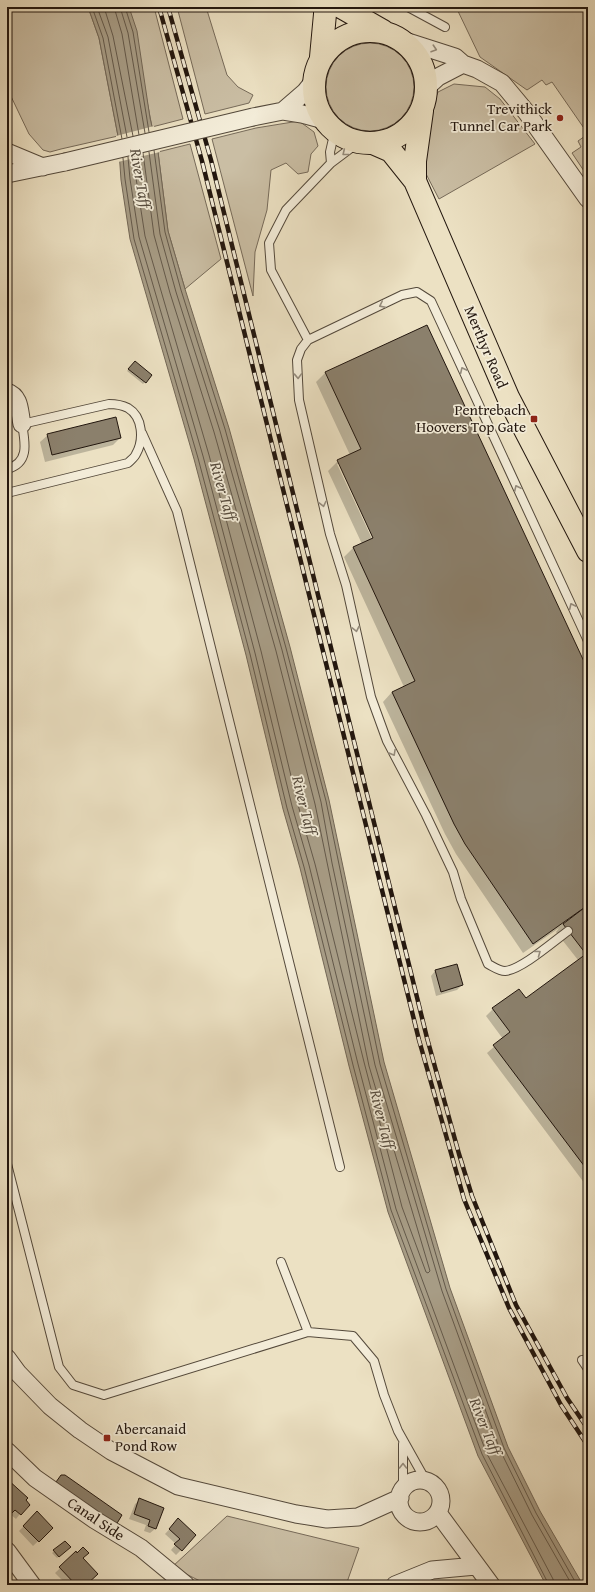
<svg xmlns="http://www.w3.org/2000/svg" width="595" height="1592" font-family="'Gentium Book Plus',serif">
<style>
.green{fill:#cabea4;stroke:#766a59}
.water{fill:#a79c85;stroke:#726655}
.pier{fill:#ece1c3}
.shadow{fill:#0003;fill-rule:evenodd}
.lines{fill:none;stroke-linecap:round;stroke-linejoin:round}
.shore{stroke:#64594a;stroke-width:1}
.building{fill:#8b806c;stroke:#22160e}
.service-casing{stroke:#54493b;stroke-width:10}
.minor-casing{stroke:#54493b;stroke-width:19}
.primary-casing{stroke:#22160e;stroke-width:24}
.service{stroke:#f3ecd8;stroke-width:8}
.minor{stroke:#f3ecd8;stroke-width:17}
.primary{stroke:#ece1c3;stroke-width:22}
.rail-casing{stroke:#22160e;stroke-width:4.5}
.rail{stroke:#f3ecd8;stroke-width:3;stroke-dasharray:9;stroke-linecap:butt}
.minor-bridge-casing{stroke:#54493b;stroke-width:19;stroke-linecap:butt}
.minor-bridge{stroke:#f3ecd8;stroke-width:17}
.oneway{stroke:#958c7d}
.poi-dot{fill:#8f2418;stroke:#f3ecd8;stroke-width:1.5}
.labels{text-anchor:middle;stroke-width:3.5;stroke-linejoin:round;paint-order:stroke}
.poi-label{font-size:15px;fill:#22160e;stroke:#f3ecd8;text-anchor:end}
.street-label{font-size:15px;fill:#22160e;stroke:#f3ecd8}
.water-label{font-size:16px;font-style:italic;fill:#574c3e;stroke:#f3ecd8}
</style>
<rect width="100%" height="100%" fill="#ece1c3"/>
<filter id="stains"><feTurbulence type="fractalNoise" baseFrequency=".005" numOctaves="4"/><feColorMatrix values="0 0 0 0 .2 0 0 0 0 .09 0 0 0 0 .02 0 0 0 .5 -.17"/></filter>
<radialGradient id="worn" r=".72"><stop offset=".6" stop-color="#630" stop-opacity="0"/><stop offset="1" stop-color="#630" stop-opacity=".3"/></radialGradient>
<path class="green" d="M7,7h81l11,31 19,98 -57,13 -11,3 -7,-2 -14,-16 -22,-46z
M129,7h25l29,112 -31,8z
M177,7h29l21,68 11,12 15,8 -4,8 -44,11z
M456,7h132v127l-36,-52 -6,3 -4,-5 -15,10 -47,-33z
M326 87a44 44 0 1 1 88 0a44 44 0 1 1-88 0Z
M454,84l31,3 15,12 35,45 -96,55 -15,-29 7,-62 7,-16z
M299,121l15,11 4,14 -7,8 -3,18 -10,2 -12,-11 -15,7 -4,40 -12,42 -2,44 -41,-157 44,-11z
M588,134v43l-16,-24 9,-6 -3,-6z
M190,144l31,115 -36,30 -17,-58 -10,-79z
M227,1516l132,32 -13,37h-138l-36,-18z"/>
<path class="water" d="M88,7h41l8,24 13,87 8,34 10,79 17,58 44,139 61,219 39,153 55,262 66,226 58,159 32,64 43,74h-37l-68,-129 -90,-244 -39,-146 -49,-198 -17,-59 -37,-154 -52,-196 -64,-220 -9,-59 -3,-44 -19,-98z"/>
<path class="pier" d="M154,126l6,26 -42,10 -2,-26z"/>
<path class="shadow" d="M426,326l162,347v233l-4,4 4,5v273l-101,-135 16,-14 -17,-23 7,-7 33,-9 52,-40 -22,-28 3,-4 -36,25 -67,-99 -11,-20 -62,-132 9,-10 12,-5 -60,-130 9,-9 9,-4 -34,-73 10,-10 12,-6 -34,-73 9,-9zM337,464h3l36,78 -2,1z
M133,364l12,18 -2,2 -16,-13z
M116,418l4,20 -7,7 -68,17 -5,-20 8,-7z
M435,971l27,14 -5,5 -21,6 -5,-20z
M7,1481l13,33 -4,5 -6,-5 -3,3z
M140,1500l23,8 -8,21 -5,4 -6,-2 2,-6 -17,-6 6,-15z
M37,1513l15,15 -19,18 -14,-15z
M178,1520l3,30 -5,5 -5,-5 5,-6 -11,-10z
M65,1542l2,7 -10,9 -5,-5z
M76,1553l6,6 3,26h-18l-12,-12z"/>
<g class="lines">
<path class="shore" d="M92,7l11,31 19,101
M97,7l11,30 19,100
M104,7l9,29 20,100
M114,7l8,27 17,101
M120,7l8,26 17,100
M125,7l8,25 16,100
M154,150l11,82 16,58 44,139 61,219 40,153 54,263 66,225 58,159 32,65 41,72
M149,152l11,82 16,58 44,139 62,219 39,152 11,61 43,202 67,226 58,159 32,65 40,70
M134,155l2,23 9,58 64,219 52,196 37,154 17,59 49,198 38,145 24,65 2,1 2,-2 -61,-205 -54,-262 -39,-153 -62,-219 -44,-139 -16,-58 -11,-82
M128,157l2,22 9,58 64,219 52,197 37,153 17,59 49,199 38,145 90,243 67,127 1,6
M123,158l2,21 9,60 64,219 52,196 37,154 17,59 49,198 38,145 91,244 67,131"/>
</g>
<path class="building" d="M427,325l161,345v235l-55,39 -68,-100 -11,-20 -62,-132 23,-11 -62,-134 20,-9 -36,-78 24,-11 -36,-77z
M135,361l17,14 -6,8 -18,-14z
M116,417l5,21 -69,17 -5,-21z
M584,908l4,5v258l-95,-126 17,-13 -18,-24 27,-19 7,9 60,-44 -23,-30z
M457,964l6,21 -22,7 -6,-22z
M61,1475h4l57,40 -6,10 -60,-43z
M7,1479l21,19 -2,2 4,5 -9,10 -6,-5 -3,3 -5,-4z
M139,1498l25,10 -8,21 -8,-3 2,-6 -16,-6z
M37,1511l16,17 -14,14 -16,-16z
M178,1518l18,17 -14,16 -8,-7 6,-5 -11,-10z
M65,1541l6,6 -12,10 -6,-7z
M83,1547l6,6 -6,5 15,16 -12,11h-10l-17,-18 17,-16 1,2z"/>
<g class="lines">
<defs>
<path id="service" d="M408,7l37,20
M331,163l-1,-11 5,-22
M308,340l-37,-70 -2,-27 17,-33 45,-47 28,-21
M142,433l35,78 163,656
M7,469c23,-6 18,-27 15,-45l87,-20c7,0 13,1 19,4 15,9 16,32 8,46 -1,3 -5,6 -8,9l-121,30
M568,931c-14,10 -47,39 -63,40 -6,0 -11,-4 -17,-7l-27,-65 -8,-27 -27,-57 -39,-74 -16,-44 -25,-112 -16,-51 -31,-134 -2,-40 4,-11 7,-9 94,-45 15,-3 14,9 157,340
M7,1164l52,203 14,18 31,10 204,-63 45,4 21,25 10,34 14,36 28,50
M281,1262l27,70
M582,1360l6,9
M403,1444v44"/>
<path id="minor" d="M402,40l53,17 8,7 14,5 25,14 25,30 61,86
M426,88l12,-11 25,-13
M283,111l22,-19 8,-10
M253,117l30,-6 19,3 22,6
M7,152l36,15
M7,174l58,-12
M7,392c14,5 12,19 15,32
M7,1358l11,15 32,33 30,24 31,21 67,35 118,28 31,5 31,-2 42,-19
M7,1451l28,27 60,42 46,28 45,37
M399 1501a21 21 0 1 1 42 0a21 21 0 1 1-42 0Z
M438,1513l53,72
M7,1551l25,34
M395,1585l37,-15 44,-4"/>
<path id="primary" d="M341,7l42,24
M314 87a56 56 0 1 1 112 0a56 56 0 1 1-112 0Z
M321,57l4,-43v-7
M375,144l16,7 24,30 93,216 80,154
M415,181v-20l7,-50"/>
</defs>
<use href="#service" class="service-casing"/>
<use href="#minor" class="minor-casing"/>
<use href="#primary" class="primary-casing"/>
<use href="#service" class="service"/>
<use href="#minor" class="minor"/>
<use href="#primary" class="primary"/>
<defs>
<path id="rail" d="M159,7l43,154 217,879 45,159 45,109 52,97 27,41
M168,7l43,153 216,878 32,116 13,42 44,109 51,93 21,31"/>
</defs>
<use href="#rail" class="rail-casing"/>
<use href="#rail" class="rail"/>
<defs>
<path id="minor-bridge" d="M65,162l188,-45"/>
</defs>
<use href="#minor-bridge" class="minor-bridge-casing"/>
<use href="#minor-bridge" class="minor-bridge"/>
</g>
<defs><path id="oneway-chevron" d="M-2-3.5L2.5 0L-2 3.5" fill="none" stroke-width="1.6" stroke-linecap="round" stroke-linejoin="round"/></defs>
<g class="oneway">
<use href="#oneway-chevron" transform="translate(434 49) rotate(18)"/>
<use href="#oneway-chevron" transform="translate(345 153) rotate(141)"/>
<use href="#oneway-chevron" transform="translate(382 305) rotate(154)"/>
<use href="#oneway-chevron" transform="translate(463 370) rotate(-115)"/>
<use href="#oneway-chevron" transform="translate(298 376) rotate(88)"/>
<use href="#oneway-chevron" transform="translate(517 488) rotate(-115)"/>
<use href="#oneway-chevron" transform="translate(323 504) rotate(77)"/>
<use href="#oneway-chevron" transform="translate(572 606) rotate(-115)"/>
<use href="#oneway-chevron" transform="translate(356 629) rotate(78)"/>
<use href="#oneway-chevron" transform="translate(393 753) rotate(61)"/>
<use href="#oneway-chevron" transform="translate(538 953) rotate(-36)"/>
<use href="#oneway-chevron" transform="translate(403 1466) rotate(-90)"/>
</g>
<g class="poi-dot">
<circle cx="560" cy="118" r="4"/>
<rect x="530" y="415" width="8" height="8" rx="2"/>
<rect x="103" y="1434" width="8" height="8" rx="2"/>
</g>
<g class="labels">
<g class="poi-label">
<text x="552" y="114">Trevithick<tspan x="552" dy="17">Tunnel Car Park</tspan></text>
<text x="526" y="415">Pentrebach<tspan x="526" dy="17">Hoovers Top Gate</tspan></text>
<text x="115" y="1434" text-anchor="start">Abercanaid<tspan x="115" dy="17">Pond Row</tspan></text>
</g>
<g class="street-label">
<text transform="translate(486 347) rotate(67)" y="5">Merthyr Road</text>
<text transform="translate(96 1519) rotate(34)" y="5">Canal Side</text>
</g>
<g class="water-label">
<text transform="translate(141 178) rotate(80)" y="6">River Taff</text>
<text transform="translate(224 491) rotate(74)" y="6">River Taff</text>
<text transform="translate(305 805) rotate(76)" y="6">River Taff</text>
<text transform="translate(383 1119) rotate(76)" y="6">River Taff</text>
<text transform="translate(486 1426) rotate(68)" y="6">River Taff</text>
</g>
</g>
<rect width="595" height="1592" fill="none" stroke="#ece1c3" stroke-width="24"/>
<rect x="8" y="8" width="579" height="1576" fill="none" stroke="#22160e" stroke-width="2"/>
<rect x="12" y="12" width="571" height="1568" fill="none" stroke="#22160e"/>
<rect width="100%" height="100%" filter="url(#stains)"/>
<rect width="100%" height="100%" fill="url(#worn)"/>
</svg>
